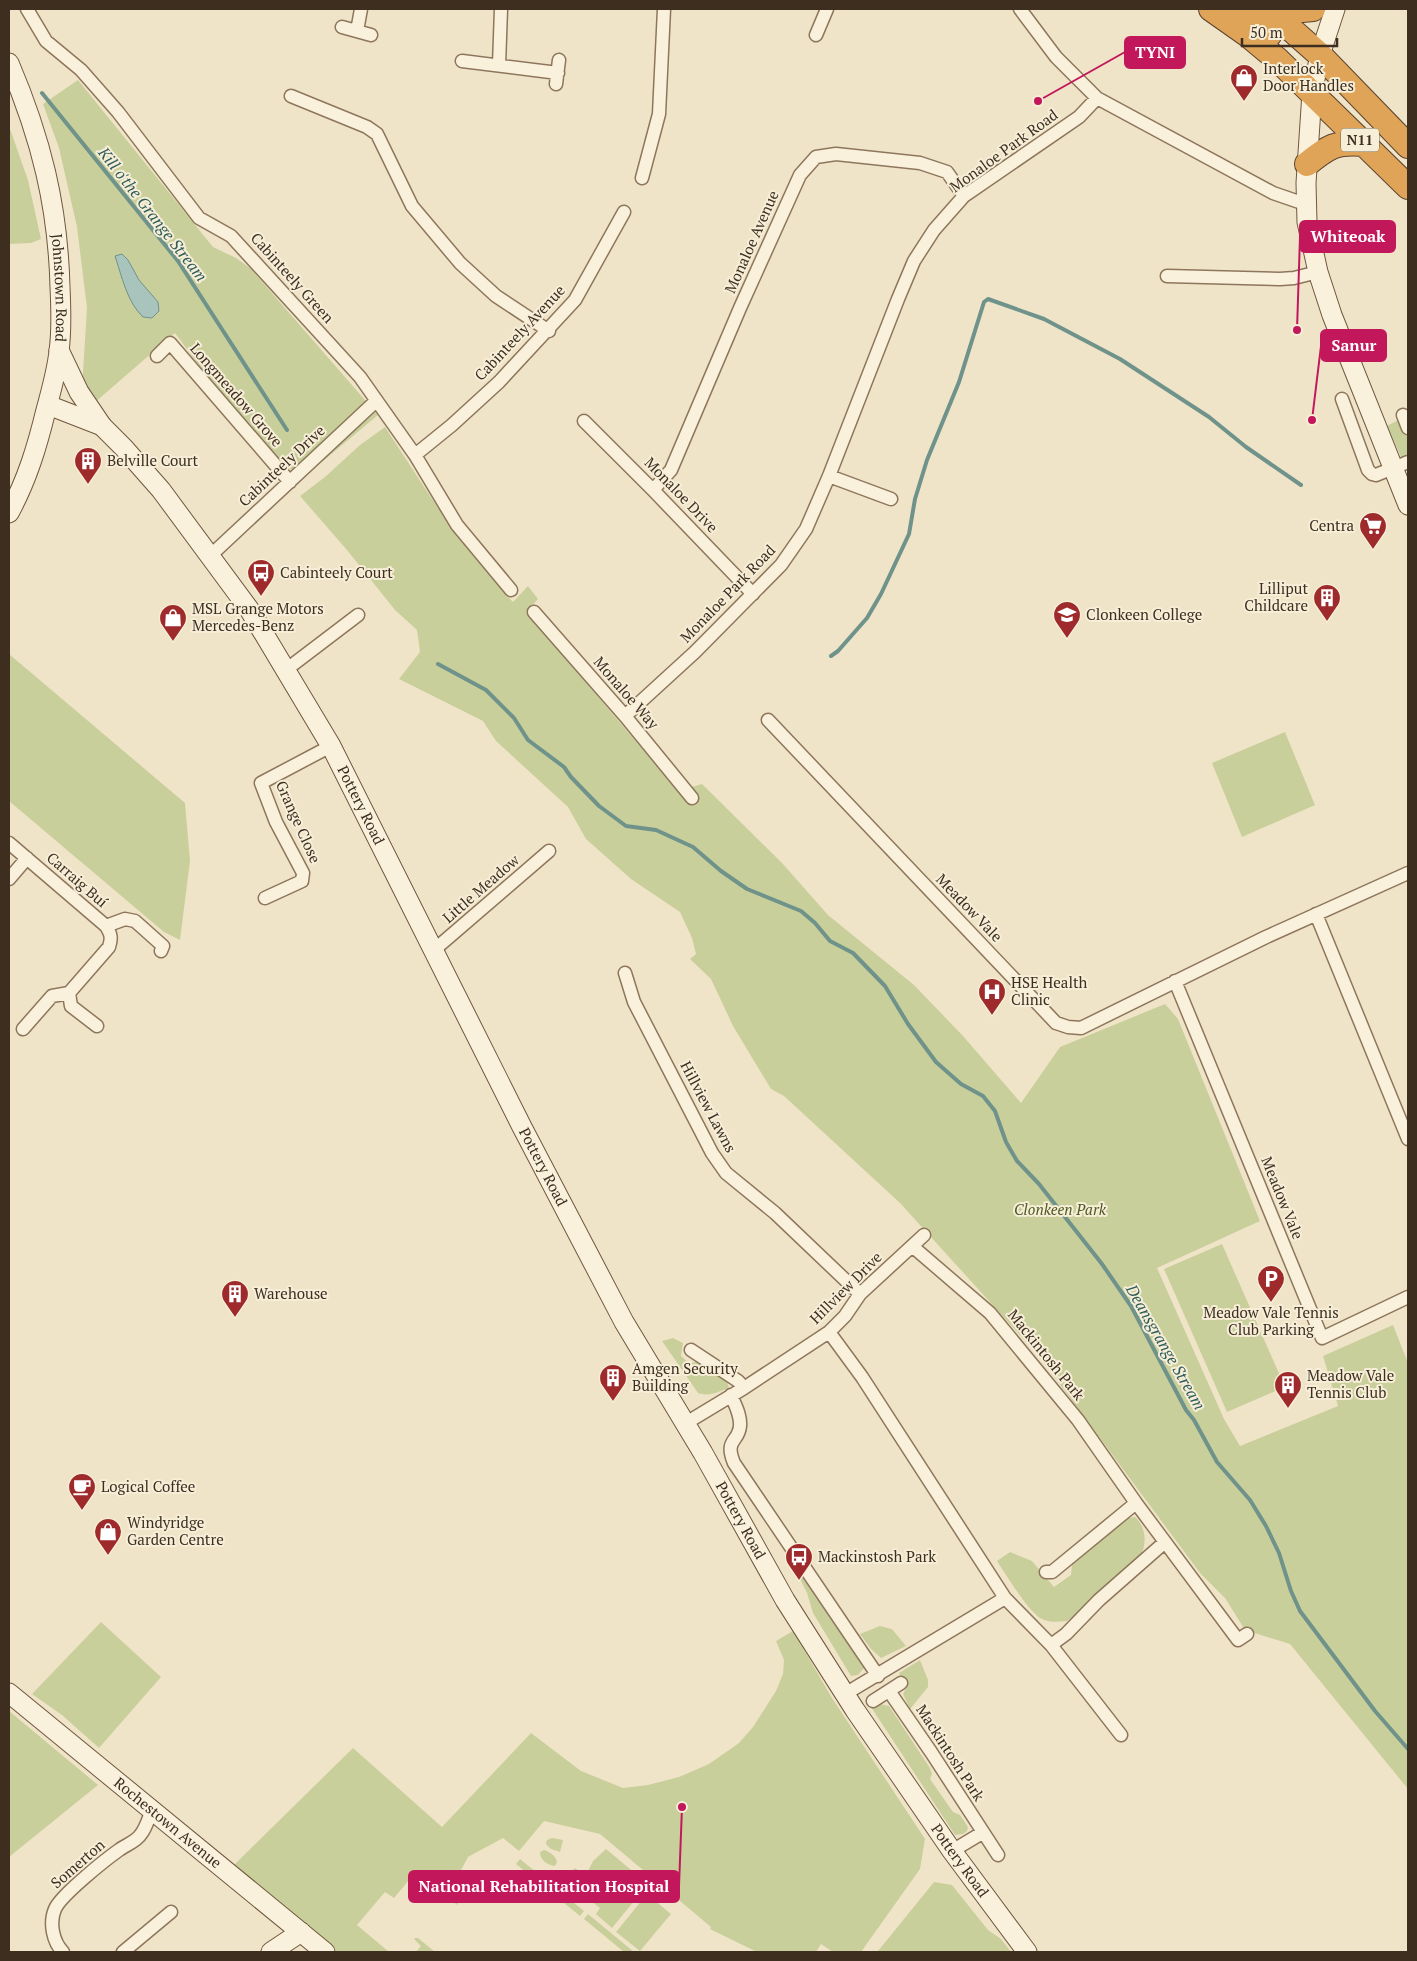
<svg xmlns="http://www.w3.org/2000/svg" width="1417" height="1961" font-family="'PT Serif',serif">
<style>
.green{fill:#c9cf9b}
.water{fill:#a9c4bc;stroke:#6f938a}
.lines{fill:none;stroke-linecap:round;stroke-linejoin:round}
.stream{stroke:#6f938a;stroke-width:4}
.street-casing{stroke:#8d765c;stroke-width:15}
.secondary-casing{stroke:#6f573f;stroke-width:21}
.highway-casing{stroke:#5b4430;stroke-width:26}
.street{stroke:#faf1dc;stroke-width:12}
.secondary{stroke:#faf1dc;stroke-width:19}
.highway{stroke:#e0a458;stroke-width:24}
.labels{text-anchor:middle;stroke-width:4;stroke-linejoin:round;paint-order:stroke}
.shield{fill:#f7eed8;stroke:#756857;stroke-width:1}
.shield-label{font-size:14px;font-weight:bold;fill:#3d2e20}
.poi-label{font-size:15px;fill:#3d2e20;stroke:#f7eed8;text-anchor:start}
.street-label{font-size:15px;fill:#3d2e20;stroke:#f7eed8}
.park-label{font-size:15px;font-style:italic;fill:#4d5a26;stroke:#f7eed8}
.water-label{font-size:16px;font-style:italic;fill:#2f5d5a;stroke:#f7eed8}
.leader{fill:none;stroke:#c2185b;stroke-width:2}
.callout-dot{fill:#c2185b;stroke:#f7eed8;stroke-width:2}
.callout{fill:#c2185b;stroke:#c2185b;stroke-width:2}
.callout-label{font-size:16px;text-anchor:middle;font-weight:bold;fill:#fff}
</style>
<rect width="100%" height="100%" fill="#f0e4c8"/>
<path class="green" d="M78,80l135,167 23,11 14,10 128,147 -55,46 -15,10 -20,-2 -79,-90 -34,-46 -89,77 -4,-22 5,-80 -10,-81 -18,-79 -16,-44z
M9,126l19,54 13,59 -10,4 -22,1z
M1400,419l8,18v22l-5,2 -16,-35z
M385,427l47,72 40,55 38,45 3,3 15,-16 10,13 -12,13 152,179 24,-7 80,79 46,52 86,70 49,51 58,67 39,-56 105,-43 13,15 82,202 -103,47 67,151 16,27 98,-40 -15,-50 70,-31 15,38v426l-118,-145 -45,-14 -20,-32 -25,-25 -161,-217 -139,-153 -116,-107 -13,-7 -38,-63 -22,-47 -21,-20 6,-5 -4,-16 -12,-26 -49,-33 -45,-40 -18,-32 -72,-66 -13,-20 -84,-42 21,-27 -3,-22 -22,-20 -48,-60 -47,-54 25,-19 35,-32z
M9,654l176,149 5,58 -10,79 -16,-8 -155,-131z
M1285,732l30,73 -73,32 -30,-74z
M1222,1244l63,143 -58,25 -63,-143z
M673,1338l10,5 -2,13 8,7 8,-1 30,20 2,6c-11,4 -20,9 -31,5l-36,-52z
M1135,1517c10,9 12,23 7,36 -5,10 -63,61 -75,68 -9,1 -19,2 -27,-3 -14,-10 -33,-42 -43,-57l13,-9 22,9 22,26 17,-12 1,-11 55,-46z
M789,1557l75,111 -6,7 -7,1 -38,-63 -6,-20z
M101,1622l60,55 -62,71 -37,-33 -30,-21z
M880,1626l12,3 14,17 -25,12 -10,-9 -11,-15z
M793,1631l39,67 93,141 -5,30 -59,83h-28l-12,-8 -5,8h-59l-47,-23 1,-2 -111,-93 -56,-13 -25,30 -16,-13 -35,19 -17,32 8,8 -1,2 2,1 -3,5 -37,-33 -6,2 -20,24 -9,-6 -28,33 32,27h-54l-58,-48v-4l-43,-35 119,-117 89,79 89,-94 50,38 42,17 25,-3 31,-8 30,-13 30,-21 14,-16 23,-36 7,-17 1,-14 -8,-19z
M920,1660l8,20v7l-18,22 -7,-15 4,-7 -8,-14z
M880,1704l9,2 41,62 2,6 -2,5 23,33 7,3 8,12 -1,4 -4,3 -8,1 -84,-128z
M9,1711l89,74 -89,72z
M552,1838l11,2 -3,12 -9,-3 -5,-5 1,-4z
M606,1849l42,35 -36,44 -16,-14 4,-6 -18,-14 -5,5 -17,-14 15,-17 8,6 4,-1 6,-12z
M544,1850c6,2 12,6 13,12l-2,4c-8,-1 -15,-6 -15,-14z
M520,1859l64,52 -4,5 -64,-52z
M934,1882l18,3 36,45 13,9 10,13h-131l-2,-1z
M647,1894l24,20 -31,37 -24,-19z
M588,1914l46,38h-10l-40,-33z
M415,1938h3l17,14h-19l5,-6 -7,-7z"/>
<path class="water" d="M122,254l6,6 11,20 19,22 1,9 -7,7 -9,-1c-16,-15 -21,-40 -28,-61z"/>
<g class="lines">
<path class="stream" d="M42,93l136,168 109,169
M831,656l7,-5 29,-33 14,-24 28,-60 6,-35 12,-39 32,-78 25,-80 4,-3 56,20 76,40 89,58 37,30 55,38
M438,664l48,26 28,28 14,22 36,27 7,10 28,29 27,20 30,4 37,17 28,24 26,18 54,22 14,12 15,18 23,12 32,33 23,38 28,38 25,22 22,12 12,15 11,31 11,19 22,23 63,80 29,42 55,104 8,10 23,42 33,38 16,26 13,27 12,38 9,20 75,100 33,38"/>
<defs>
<path id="street" d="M27,9l19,32 35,29 37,42 81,106 32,18 129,141 55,78 42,70 54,65
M1020,9l36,48 41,41 176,95 32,11
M342,27l29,8
M357,31l4,-22
M816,35l11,-26
M462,61l96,12
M499,65l2,-56
M556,84l3,-24
M291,96l76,31 10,7 35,72 48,57 36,33 53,35
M642,178l17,-64 5,-105
M1167,276l113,3 14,-1 24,-6
M157,356l13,-13 120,139
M1342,399l26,71 4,4 4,1 32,-13
M1403,415l5,13
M584,421l69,69 100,104
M415,455l37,-30 47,-43 76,-82 49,-88
M829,476l62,23
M653,490l18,-20 69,-162 60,-133 16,-18 20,-3 84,9 27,9 17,24
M210,556l166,-155
M534,612l91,104 67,82
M287,669l71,-54
M625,716l70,-64 86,-87 25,-36 23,-53 69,-177 16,-38 20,-31 30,-34 115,-79 18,-19
M768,720l288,303 12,4 13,1 185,-91 142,-64
M9,843l97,83c5,8 6,12 3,21l-40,46 2,13 26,20
M9,879l18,-21
M265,898l37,-17 1,-8 -27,-51 -15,-39 70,-37
M1316,914l92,225
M106,926l19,-7 10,2 28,25 -2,5
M434,950l115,-99
M625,973l9,29 78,151 14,20 49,40 85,81
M1175,981l147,357 86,-41
M23,1029l29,-33 17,-3
M912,1246l78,67 88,107 58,83 102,137 9,-6
M829,1332l33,45 143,221 46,47 70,90
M691,1350l47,31 6,7
M731,1395c4,10 10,20 9,31 -1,16 -16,13 -6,37l144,213
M686,1423l58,-35 85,-56 16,-16 15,-22 64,-59
M1046,1572h6l84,-69
M1051,1645l15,-11 33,-34 66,-58
M889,1691l42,61 67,103
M845,1694l160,-96
M873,1701l28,-18
M952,1851l30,-18
M63,1952c-10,-10 -14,-29 -8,-43 6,-14 50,-49 64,-59 7,-5 18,-9 22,-16 5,-6 8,-17 11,-24
M123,1952l48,-40"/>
<g id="secondary">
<path d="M1335,9l-15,46 -8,38 -6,90 1,39 11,50 14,43 76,190"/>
<path id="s1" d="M9,63c32,75 49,143 51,224 1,21 2,43 -1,64 -2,20 -8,40 -13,59 -9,37 -19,70 -37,103"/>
<path d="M59,350l20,42 23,34"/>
<path id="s2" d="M48,405l54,21 22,22 37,42 88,119 82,137 191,381 102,195 79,131 82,147 70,110 97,141 75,101"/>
<path id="s3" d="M9,1693l316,259"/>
<path d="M271,1952l30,-20"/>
</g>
<path id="highway" d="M1211,9l37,26 30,25 130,127
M1241,9l29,25
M1268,9l52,46 88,91
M1277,9l14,2 22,-2
M1307,164c22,-18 28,-22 57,-20"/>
</defs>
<use href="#street" class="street-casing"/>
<use href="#secondary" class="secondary-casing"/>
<use href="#highway" class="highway-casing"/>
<use href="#street" class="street"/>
<use href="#secondary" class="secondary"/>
<use href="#highway" class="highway"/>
</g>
<defs>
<symbol id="shop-pin" viewBox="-11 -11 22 30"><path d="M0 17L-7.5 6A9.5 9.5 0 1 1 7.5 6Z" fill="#9e2a2b" stroke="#f7eed8"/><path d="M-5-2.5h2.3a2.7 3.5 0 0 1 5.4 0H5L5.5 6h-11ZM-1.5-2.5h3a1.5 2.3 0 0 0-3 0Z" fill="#fff"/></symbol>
<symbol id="building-pin" viewBox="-11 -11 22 30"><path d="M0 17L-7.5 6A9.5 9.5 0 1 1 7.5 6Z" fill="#9e2a2b" stroke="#f7eed8"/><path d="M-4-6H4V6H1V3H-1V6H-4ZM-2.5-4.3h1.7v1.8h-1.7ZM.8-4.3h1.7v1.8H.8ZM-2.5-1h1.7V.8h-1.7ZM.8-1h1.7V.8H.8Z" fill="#fff"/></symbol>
<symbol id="supermarket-pin" viewBox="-11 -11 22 30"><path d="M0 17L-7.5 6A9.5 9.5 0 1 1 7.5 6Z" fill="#9e2a2b" stroke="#f7eed8"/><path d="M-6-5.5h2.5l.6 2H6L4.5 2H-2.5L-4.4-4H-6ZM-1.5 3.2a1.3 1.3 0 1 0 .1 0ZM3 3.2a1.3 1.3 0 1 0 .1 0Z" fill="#fff"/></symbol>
<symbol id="bus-pin" viewBox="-11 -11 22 30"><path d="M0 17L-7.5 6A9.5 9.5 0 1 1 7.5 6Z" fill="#9e2a2b" stroke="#f7eed8"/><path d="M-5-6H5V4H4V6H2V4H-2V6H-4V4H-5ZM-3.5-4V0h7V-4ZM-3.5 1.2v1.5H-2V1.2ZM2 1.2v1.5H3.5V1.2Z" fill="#fff"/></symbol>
<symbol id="school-pin" viewBox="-11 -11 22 30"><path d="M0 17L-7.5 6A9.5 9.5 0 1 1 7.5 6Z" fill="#9e2a2b" stroke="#f7eed8"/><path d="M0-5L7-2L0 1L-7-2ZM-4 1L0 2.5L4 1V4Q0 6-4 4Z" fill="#fff"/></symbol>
<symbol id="hospital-pin" viewBox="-11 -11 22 30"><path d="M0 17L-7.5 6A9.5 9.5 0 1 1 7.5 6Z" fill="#9e2a2b" stroke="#f7eed8"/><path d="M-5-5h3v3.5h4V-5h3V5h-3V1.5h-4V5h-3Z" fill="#fff"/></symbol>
<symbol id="parking-pin" viewBox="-11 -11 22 30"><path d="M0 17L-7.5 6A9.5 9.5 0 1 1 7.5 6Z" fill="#9e2a2b" stroke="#f7eed8"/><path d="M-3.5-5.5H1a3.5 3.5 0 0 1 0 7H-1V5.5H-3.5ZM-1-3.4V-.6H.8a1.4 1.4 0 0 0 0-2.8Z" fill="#fff"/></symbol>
<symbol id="cafe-pin" viewBox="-11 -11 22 30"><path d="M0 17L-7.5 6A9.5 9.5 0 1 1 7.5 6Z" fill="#9e2a2b" stroke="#f7eed8"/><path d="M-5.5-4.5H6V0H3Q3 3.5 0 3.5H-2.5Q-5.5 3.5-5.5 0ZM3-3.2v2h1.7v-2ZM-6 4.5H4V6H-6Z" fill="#fff"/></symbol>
</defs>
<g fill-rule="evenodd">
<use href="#shop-pin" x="1228" y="62" width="32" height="43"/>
<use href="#building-pin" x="72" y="445" width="32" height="43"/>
<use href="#supermarket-pin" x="1357" y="510" width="32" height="43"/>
<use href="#bus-pin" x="245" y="557" width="32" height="43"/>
<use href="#building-pin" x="1311" y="582" width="32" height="43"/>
<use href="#school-pin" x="1051" y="599" width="32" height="43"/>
<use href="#shop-pin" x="157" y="602" width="32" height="43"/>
<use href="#hospital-pin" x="976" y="976" width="32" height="43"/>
<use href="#parking-pin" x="1255" y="1263" width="32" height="43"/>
<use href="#building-pin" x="219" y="1278" width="32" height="43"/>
<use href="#building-pin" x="597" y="1362" width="32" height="43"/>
<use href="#building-pin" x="1272" y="1369" width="32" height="43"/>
<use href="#cafe-pin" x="66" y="1471" width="32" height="43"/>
<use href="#shop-pin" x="92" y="1516" width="32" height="43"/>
<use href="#bus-pin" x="783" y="1541" width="32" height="43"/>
</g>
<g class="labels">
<rect class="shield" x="1341" y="128.5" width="38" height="23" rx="4"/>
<g class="shield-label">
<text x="1360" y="145">N11</text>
</g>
<g class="poi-label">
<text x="1263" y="74">Interlock<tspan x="1263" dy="17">Door Handles</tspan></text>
<text x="107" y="466">Belville Court</text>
<text x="1354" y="531" text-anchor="end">Centra</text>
<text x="280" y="578">Cabinteely Court</text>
<text x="1308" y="594" text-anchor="end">Lilliput<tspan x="1308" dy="17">Childcare</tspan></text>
<text x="192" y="614">MSL Grange Motors<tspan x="192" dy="17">Mercedes-Benz</tspan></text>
<text x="1086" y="620">Clonkeen College</text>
<text x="1011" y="988">HSE Health<tspan x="1011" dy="17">Clinic</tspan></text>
<text x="254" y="1299">Warehouse</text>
<text x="1271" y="1318" text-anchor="middle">Meadow Vale Tennis<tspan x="1271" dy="17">Club Parking</tspan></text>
<text x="632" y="1374">Amgen Security<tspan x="632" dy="17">Building</tspan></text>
<text x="1307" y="1381">Meadow Vale<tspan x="1307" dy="17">Tennis Club</tspan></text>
<text x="101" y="1492">Logical Coffee</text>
<text x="127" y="1528">Windyridge<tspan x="127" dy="17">Garden Centre</tspan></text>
<text x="818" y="1562">Mackinstosh Park</text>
</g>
<g class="street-label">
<text transform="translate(1004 151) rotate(-36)" y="5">Monaloe Park Road</text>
<text transform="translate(752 242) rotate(-66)" y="5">Monaloe Avenue</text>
<text transform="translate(292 278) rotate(48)" y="5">Cabinteely Green</text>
<text dy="5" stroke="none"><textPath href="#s1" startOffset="232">Johnstown Road</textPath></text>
<text transform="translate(520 333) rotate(-47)" y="5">Cabinteely Avenue</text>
<text transform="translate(236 395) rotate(49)" y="5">Longmeadow Grove</text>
<text transform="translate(282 466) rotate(-43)" y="5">Cabinteely Drive</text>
<text transform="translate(681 495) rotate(46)" y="5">Monaloe Drive</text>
<text transform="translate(728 594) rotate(-46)" y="5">Monaloe Park Road</text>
<text transform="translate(626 693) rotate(49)" y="5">Monaloe Way</text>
<text dy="5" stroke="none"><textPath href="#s2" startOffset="519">Pottery Road</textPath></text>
<text transform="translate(298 822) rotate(66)" y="5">Grange Close</text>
<text transform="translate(77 880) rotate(41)" y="5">Carraig Buí</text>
<text transform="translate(481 889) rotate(-41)" y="5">Little Meadow</text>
<text transform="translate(969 908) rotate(46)" y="5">Meadow Vale</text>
<text transform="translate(708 1107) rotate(62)" y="5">Hillview Lawns</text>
<text dy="5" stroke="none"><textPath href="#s2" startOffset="924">Pottery Road</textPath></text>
<text transform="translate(1282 1198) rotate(68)" y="5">Meadow Vale</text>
<text transform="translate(846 1288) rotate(-45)" y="5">Hillview Drive</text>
<text transform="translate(1046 1355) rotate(51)" y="5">Mackintosh Park</text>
<text dy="5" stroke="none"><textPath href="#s2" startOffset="1329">Pottery Road</textPath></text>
<text transform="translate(950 1753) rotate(57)" y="5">Mackintosh Park</text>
<text dy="5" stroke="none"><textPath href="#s3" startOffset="205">Rochestown Avenue</textPath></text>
<text dy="5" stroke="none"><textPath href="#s2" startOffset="1734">Pottery Road</textPath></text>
<text transform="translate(78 1864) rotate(-41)" y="5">Somerton</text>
</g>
<g class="park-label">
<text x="1060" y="1215">Clonkeen Park</text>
</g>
<g class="water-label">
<text transform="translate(153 214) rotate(52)" y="6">Kill o'the Grange Stream</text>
<text transform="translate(1166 1347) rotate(60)" y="6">Deansgrange Stream</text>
</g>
</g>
<path class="leader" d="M1038 101L1125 52M1297 330L1300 237M1312 420L1321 346M682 1807L679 1886"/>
<g class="callout-dot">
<circle cx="1038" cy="101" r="5"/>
<circle cx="1297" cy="330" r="5"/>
<circle cx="1312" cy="420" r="5"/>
<circle cx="682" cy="1807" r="5"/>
</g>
<g class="callout">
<rect x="1125" y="37" width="60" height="31" rx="5"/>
<rect x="1300" y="221" width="95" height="31" rx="5"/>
<rect x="1321" y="330" width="65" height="31" rx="5"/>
<rect x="409" y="1871" width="270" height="31" rx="5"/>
</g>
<g class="callout-label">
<text x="1155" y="58">TYNI</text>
<text x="1348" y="242">Whiteoak</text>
<text x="1354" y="351">Sanur</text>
<text x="544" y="1892">National Rehabilitation Hospital</text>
</g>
<rect width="1417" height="1961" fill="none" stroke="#3d2e20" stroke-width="20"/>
<path d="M1242 38v8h95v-8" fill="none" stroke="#3d2e20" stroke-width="2.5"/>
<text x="1250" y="38" font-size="15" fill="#3d2e20" stroke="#f7eed8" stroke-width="4" paint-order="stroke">50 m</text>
</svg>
